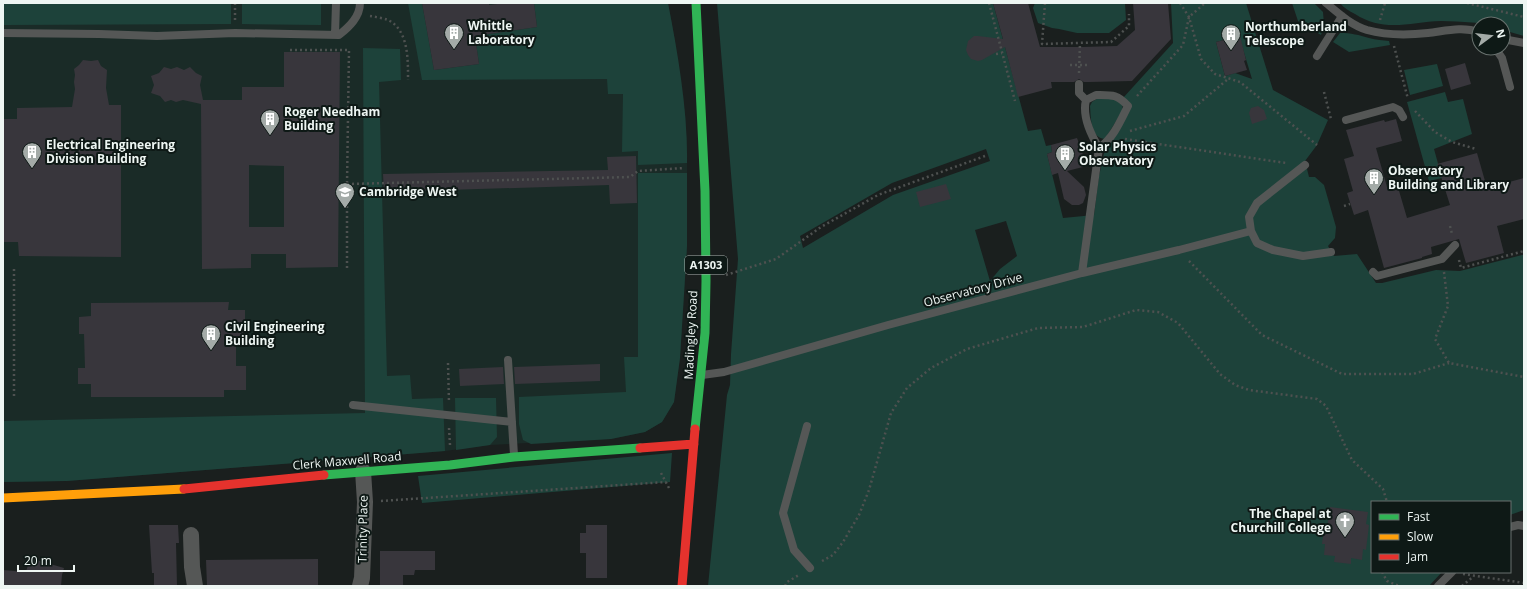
<svg xmlns="http://www.w3.org/2000/svg" width="1527" height="589" font-family="'Open Sans',sans-serif">
<style>
.built{fill:#1a2b27}
.green{fill:#1d423a;fill-rule:evenodd}
.building{fill:#38363c;fill-rule:evenodd}
.lines{fill:none;stroke-linecap:round;stroke-linejoin:round}
.path{stroke:#4e5150;stroke-width:2.5;stroke-dasharray:2 3;stroke-linecap:butt}
.lane{stroke:#555756;stroke-width:8}
.street{stroke:#555756;stroke-width:16}
.fast{stroke:#30b455;stroke-width:9}
.slow{stroke:#ff9f0a;stroke-width:9}
.jam{stroke:#e5322d;stroke-width:9}
.labels{text-anchor:middle;stroke-width:4;stroke-linejoin:round;paint-order:stroke}
.shield{fill:#0e1916;stroke:#abb4b1;stroke-width:1}
.shield-label{font-size:11px;font-weight:bold;fill:#eef6f3}
.poi-label{font-size:12px;font-weight:bold;fill:#eef6f3;stroke:#0e1916;text-anchor:start}
.street-label{font-size:12px;fill:#eef6f3;stroke:#0e1916}
</style>
<rect width="100%" height="100%" fill="#1a1f1e"/>
<path class="built" d="M3,3h665l7,38 10,73 2,35v97l-7,112 -6,44 -12,20 -17,10 -34,7 -121,6 -45,6 -378,30 -64,1z"/>
<path class="green" d="M3,3h228v21l-228,1z
M242,3h79v22l-79,-1z
M408,3h14l12,67 45,-6 -4,-28 62,-9 -3,-24h134c10,51 20,109 19,160l-49,2v-14l-16,1 1,-58h-15l-1,-15 -185,1z
M717,3h276l35,128 13,-2 5,17 5,-1 1,7 -5,2 16,64 31,-3 5,-39 6,-27 15,-22 10,-21 -7,-8 50,-55 -2,-40h75l27,87 55,30 -11,25 -12,16 4,16h6l9,8 12,42 -1,11 -7,8 6,10 23,-2 19,29h6l54,-13 24,1 62,-16h2v255l-14,5v-13h-138v70h70l-13,14h-721l19,-191 3,-10 1,-31 7,-95zM1239,36l13,43 -17,-6 -10,3 -9,-34zM986,149l4,12 -97,34 -90,53 -3,-12 92,-53zM1006,221l11,35 -17,13 -10,12 -15,-51z
M1035,3h90l1,17 -17,13h-32l-18,-4 -7,-1 -14,-5 -5,-15z
M1292,3h22l9,9 1,13 -3,10 -23,-14z
M1340,3h184v33l-21,-6v-6c-21,0 -41,-3 -62,-3 -31,1 -57,12 -86,-7 -6,-3 -11,-6 -15,-11z
M1340,33c11,0 19,2 29,5 7,2 14,2 20,3l1,4 -41,7 -16,-10z
M363,48l37,1 1,31 -22,2 8,294 23,-1 2,24 31,-1 2,53 -378,30 -64,1v-61l362,-8z
M1437,64l6,22 -33,9 -6,-25z
M1445,92l3,10 15,-3 9,35 -38,15 8,29 -13,3 -22,-79z
M1098,98c9,0 16,0 24,6l1,6 -18,29c-15,-1 -14,-22 -15,-33l2,-4z
M638,173h49v73l-7,112 -6,44 -12,20 -17,10 -34,7 -80,5 -8,-4 -4,-16v-27l107,-5 -2,-35h14z
M455,398h41l1,39 -7,8 -34,5z
M672,453l-2,29 -248,21 -4,-27z"/>
<path class="building" d="M422,3h67v2l16,-2h29l3,24 -62,9 4,28 -45,6z
M993,3h35l12,44h42l35,-1 18,-16 -2,-27h35l3,36 -39,42 -43,1h-5l-5,-3 -5,3h-23l1,6 -34,9 -13,-50 -23,13 -4,1 -7,-2 -3,-4 -2,-5 2,-9 6,-5h4l25,3z
M1240,36l6,24 -2,1 3,9 -22,6 -9,-34z
M284,52h56l-2,215 -52,1v-14h-35v14l-49,1 -1,-165 -18,-4 -7,2 -5,-2 -6,2 -5,-6 -9,-3 3,-8 -3,-9 8,-3 5,-6 7,2 6,-2 7,3 6,-3 6,6 6,3 -2,9 3,15h39v-13h42zM249,165l35,1v61h-35z
M83,60l8,1 7,-1 3,6 6,4 -1,18 3,17h12v152l-102,-1 -1,-14h-15v-123h14v-11l55,-1 3,-18 -1,-7 1,-7 -1,-6 5,-4z
M1465,63l6,21 -20,6 -6,-21z
M1258,106l6,4 3,9 -15,5 -3,-11 2,-5z
M1396,119l6,22 -26,7 11,39 10,-3 10,34 43,-13 -13,-41 40,-11 10,35 37,-10v41l-27,7 7,27 -38,10 -7,-24 -28,8 1,7 -10,3v1l-38,10 -16,-58 -14,5 -7,-22 6,-2 -9,-32 10,-3 -8,-26 38,-10 1,2z
M1077,138l10,28 -20,5 17,16 2,8 -3,8 -4,2h-7l-8,-6 -6,-26 -6,2 -5,-21 5,-2 -1,-7z
M636,156l1,47 -27,1 -1,-19 -225,7 -1,-18 225,-4 -1,-13z
M946,184l5,15 -31,8 -4,-15z
M229,302l-1,8h17v28h-9v28h10v24h-22v7h-133v-13h-13v-16h7l-1,-34h-5v-17l12,-1v-13z
M600,364v17l-85,3 -1,-17z
M503,367l1,17 -44,2 -1,-17z
M1330,507l38,5 -2,12 3,1 -3,25 -3,-1 -1,11 -11,-2v6l-17,-2 1,-6 -11,-1 1,-11h-3l2,-17 3,1z
M149,525h29l1,18h-3l1,43h-23v-13h-2z
M586,525h21v53h-21v-25h-6v-20h6z
M380,551h55v19h-20l-1,5h-11v11h-23z
M30,558l34,10 -2,7 -1,11h-58v-16l23,2z
M318,559v27h-111l-1,-26z"/>
<g class="lines">
<path class="path" d="M989,3l26,98
M1045,3l-3,41 69,-2 18,-16v-12
M1180,3l9,14 12,42 14,15 25,8 77,63
M1467,3l57,14
M370,16c6,1 13,2 18,4 21,10 20,41 20,60
M235,20v-17
M1380,20l5,-17
M1394,46l14,53
M290,50h59l-2,134v87
M996,54l6,-1
M1070,65h19
M1079,73l1,-30
M1324,92l7,27
M1137,96l46,-51 6,-28 16,-14
M1415,111l20,21 17,10 24,7
M1130,131l54,-15 44,-37
M1125,139l161,24
M347,184l283,-7 8,-6 46,-3
M1344,206l6,-2
M1450,226l2,8
M1459,260l2,8 63,-17
M1189,261l73,74 80,39h71l36,-11
M14,269v129
M1444,272l4,34 -13,33 14,24 75,14
M726,275l50,-16 45,-32 57,-32 107,-39
M448,363l1,40
M449,428l1,17
M661,473l8,15
M381,501l285,-19
M822,561l11,-6 10,-13 16,-27 10,-25 22,-77 16,-25 24,-20 36,-19 71,-21 45,-1 53,-17 22,2 20,11 42,51 15,11 14,5 68,9 9,7 26,54 31,29 4,13
M1382,572l5,9 12,5
M1463,574l61,9
M785,586l2,-4 12,-7
M1462,586l12,-10"/>
<path class="lane" d="M1326,3c12,10 25,22 41,27 18,5 42,5 61,3 17,-2 34,-7 51,-1
M3,33l96,1 58,2 78,-3 104,2c10,-8 21,-18 21,-32
M335,35l1,-32
M1503,39l21,4
M1495,48l7,10 8,29
M1317,56l25,-40
M1079,84v9l7,7
M1096,95c16,0 21,-1 32,11 -7,14 -15,33 -29,42 -8,-13 -17,-32 -13,-48z
M1346,120l47,-13 6,3 4,7
M1305,165l-48,38 -8,14 2,14 6,12 16,7 30,6 28,-4
M1373,272l4,4 65,-17 13,-14
M1082,273l17,-125
M508,360l6,95
M702,375l22,-3 164,-47 194,-52 97,-23 72,-19
M353,405l159,17
M807,426l-24,87 11,37 16,18
M1510,527l8,-2 6,1
M1438,586l14,-14"/>
<path class="street" d="M191,535l1,32 3,19
M360,586l2,-8 3,-76 -2,-31"/>
<path class="fast" d="M695,429l10,-96 1,-52 -1,-90 -9,-188
M324,475l126,-10 64,-8 126,-9"/>
<path class="slow" d="M3,498l181,-9"/>
<path class="jam" d="M640,448l54,-4
M184,489l140,-14
M682,586l13,-157"/>
</g>
<defs>
<symbol id="building-pin" viewBox="-11 -11 22 30"><path d="M0 17L-7.5 6A9.5 9.5 0 1 1 7.5 6Z" fill="#a4aba8" stroke="#0e1916"/><path d="M-4-6H4V6H1V3H-1V6H-4ZM-2.5-4.3h1.7v1.8h-1.7ZM.8-4.3h1.7v1.8H.8ZM-2.5-1h1.7V.8h-1.7ZM.8-1h1.7V.8H.8Z" fill="#fff"/></symbol>
<symbol id="university-pin" viewBox="-11 -11 22 30"><path d="M0 17L-7.5 6A9.5 9.5 0 1 1 7.5 6Z" fill="#a4aba8" stroke="#0e1916"/><path d="M0-5L7-2L0 1L-7-2ZM-4 1L0 2.5L4 1V4Q0 6-4 4Z" fill="#fff"/></symbol>
<symbol id="church-pin" viewBox="-11 -11 22 30"><path d="M0 17L-7.5 6A9.5 9.5 0 1 1 7.5 6Z" fill="#a4aba8" stroke="#0e1916"/><path d="M-1.2-6h2.4v3.5h3.3v2.4h-3.3V6h-2.4V-.1h-3.3v-2.4h3.3Z" fill="#fff"/></symbol>
</defs>
<g fill-rule="evenodd">
<use href="#building-pin" x="443" y="22" width="22" height="30"/>
<use href="#building-pin" x="1220" y="23" width="22" height="30"/>
<use href="#building-pin" x="259" y="108" width="22" height="30"/>
<use href="#building-pin" x="21" y="141" width="22" height="30"/>
<use href="#building-pin" x="1054" y="143" width="22" height="30"/>
<use href="#building-pin" x="1363" y="167" width="22" height="30"/>
<use href="#university-pin" x="334" y="181" width="22" height="30"/>
<use href="#building-pin" x="200" y="323" width="22" height="30"/>
<use href="#church-pin" x="1334" y="510" width="22" height="30"/>
</g>
<g class="labels">
<rect class="shield" x="685" y="256" width="42" height="18" rx="3"/>
<g class="shield-label">
<text x="706" y="269">A1303</text>
</g>
<g class="poi-label">
<text x="468" y="30">Whittle<tspan x="468" dy="14">Laboratory</tspan></text>
<text x="1245" y="31">Northumberland<tspan x="1245" dy="14">Telescope</tspan></text>
<text x="284" y="116">Roger Needham<tspan x="284" dy="14">Building</tspan></text>
<text x="46" y="149">Electrical Engineering<tspan x="46" dy="14">Division Building</tspan></text>
<text x="1079" y="151">Solar Physics<tspan x="1079" dy="14">Observatory</tspan></text>
<text x="1388" y="175">Observatory<tspan x="1388" dy="14">Building and Library</tspan></text>
<text x="359" y="196">Cambridge West</text>
<text x="225" y="331">Civil Engineering<tspan x="225" dy="14">Building</tspan></text>
<text x="1331" y="518" text-anchor="end">The Chapel at<tspan x="1331" dy="14">Churchill College</tspan></text>
</g>
<g class="street-label">
<text transform="translate(973 290) rotate(-15)" y="4">Observatory Drive</text>
<text transform="translate(691 335) rotate(-87)" y="4">Madingley Road</text>
<text transform="translate(347 461) rotate(-5)" y="4">Clerk Maxwell Road</text>
<text transform="translate(363 529) rotate(-89)" y="4">Trinity Place</text>
</g>
</g>
<rect width="1527" height="589" fill="none" stroke="#eef6f3" stroke-width="8"/>
<rect x="1371" y="501" width="140" height="72" fill="#0e1916" stroke="#68716e"/>
<rect x="1379" y="514" width="20" height="6" fill="#30b455" stroke="#68716e"/>
<text x="1407" y="521" font-size="12" fill="#eef6f3">Fast</text>
<rect x="1379" y="534" width="20" height="6" fill="#ff9f0a" stroke="#68716e"/>
<text x="1407" y="541" font-size="12" fill="#eef6f3">Slow</text>
<rect x="1379" y="554" width="20" height="6" fill="#e5322d" stroke="#68716e"/>
<text x="1407" y="561" font-size="12" fill="#eef6f3">Jam</text>
<g transform="translate(1491 36) rotate(75)"><circle r="19" fill="#0e1916" stroke="#68716e"/>
<path d="M0-3L7 15L0 10L-7 15Z" fill="#a4aba8"/>
<text y="-6" font-size="11" font-weight="bold" text-anchor="middle" fill="#eef6f3">N</text>
</g>
<path d="M18 565v6h56v-6" fill="none" stroke="#eef6f3" stroke-width="2"/>
<text x="24" y="565" font-size="12" fill="#eef6f3" stroke="#0e1916" stroke-width="3" paint-order="stroke">20 m</text>
</svg>
